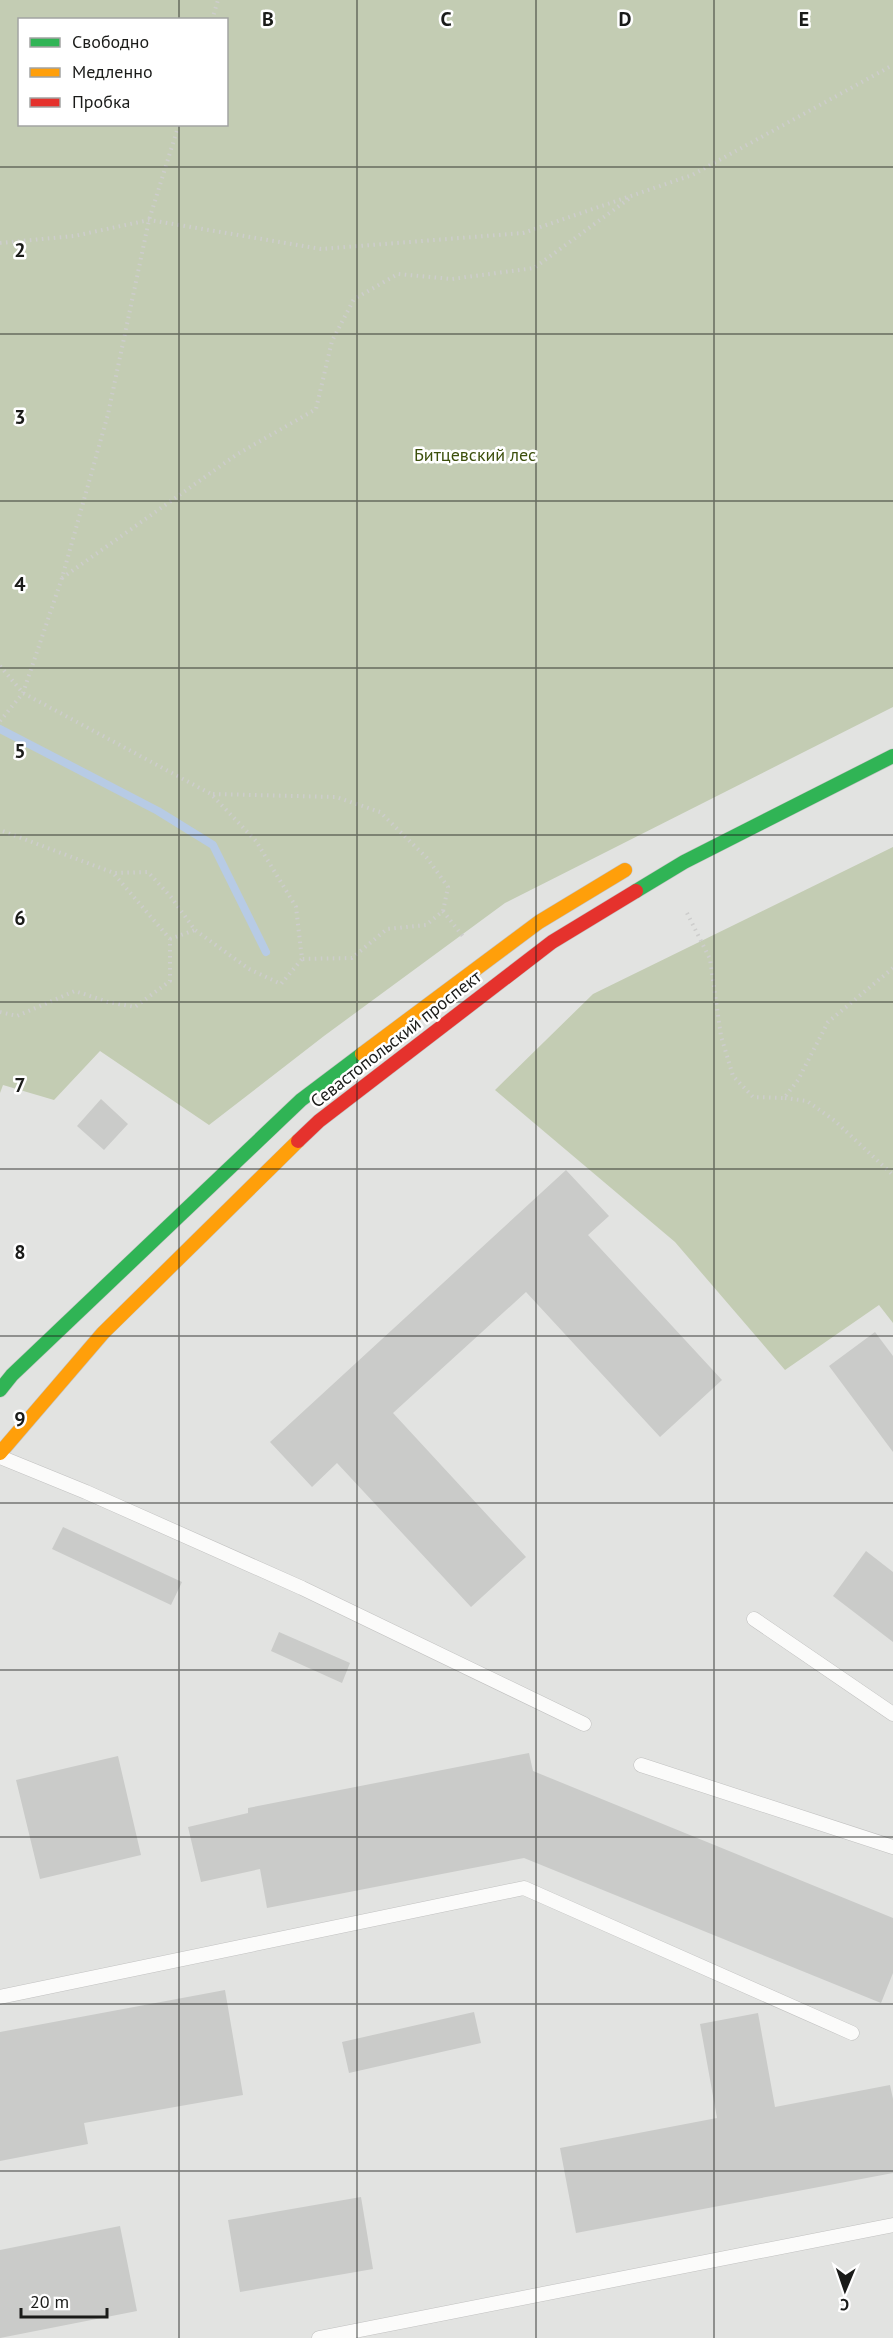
<svg xmlns="http://www.w3.org/2000/svg" width="893" height="2338" font-family="'PT Sans',sans-serif">
<style>
.forest{fill:#c3ccb3;fill-rule:evenodd}
.lines{fill:none;stroke-linecap:round;stroke-linejoin:round}
.stream{stroke:#b7cbe5;stroke-width:8}
.building{fill:#cacbc9}
.lane-casing{stroke:#c1c1c0;stroke-width:15}
.fast-casing{stroke:#c1c1c0;stroke-width:15}
.slow-casing{stroke:#c1c1c0;stroke-width:15}
.jam-casing{stroke:#c1c1c0;stroke-width:15}
.path{stroke:#cdcdcc;stroke-width:4;stroke-dasharray:1.5 4.5;stroke-linecap:butt}
.lane{stroke:#fbfbfa;stroke-width:14}
.fast{stroke:#30b455;stroke-width:14}
.slow{stroke:#ff9f0a;stroke-width:14}
.jam{stroke:#e5322d;stroke-width:14}
.grid{fill:none;stroke:#1a1b19;stroke-width:1.5;stroke-opacity:0.55}
.labels{text-anchor:middle;stroke-width:5;stroke-linejoin:round;paint-order:stroke}
.park-label{font-size:18px;fill:#3c4f0b;stroke:#fff}
.street-label{font-size:18px;fill:#1a1b19;stroke:#fff}
.grid-label{font-size:20px;text-anchor:middle;font-weight:bold;fill:#1a1b19;stroke:#fff;stroke-width:5;stroke-linejoin:round;paint-order:stroke}
</style>
<rect width="100%" height="100%" fill="#e2e3e1"/>
<path class="forest" d="M0,0h893v707l-388,196 -181,133 -115,89 -109,-74 -46,49 -51,-15 -3,8zM20,20h206v104h-206z
M893,847v476l-14,-18 -94,65 -110,-128 -180,-152 98,-96z"/>
<g class="lines">
<path class="stream" d="M0,729l158,82 55,34 53,107"/>
</g>
<path class="building" d="M101,1099l27,25 -24,26 -27,-24z
M566,1170l43,46 -21,19 134,145 -62,57 -134,-145 -133,121 133,144 -55,50 -134,-144 -25,24 -42,-45z
M875,1332l18,24v96l-64,-86z
M63,1527l119,55 -11,23 -119,-56z
M866,1551l27,21v70l-60,-46z
M279,1632l71,31 -8,20 -71,-32z
M529,1753l4,18 360,147v55l-12,30 -357,-145 -257,50 -7,-39 -59,13 -13,-55 60,-14v-5z
M118,1756l23,99 -101,24 -24,-99z
M225,1990l18,105 -159,28 4,21 -88,17v-129z
M474,2012l7,31 -132,30 -7,-31z
M758,2013l17,94 115,-22 3,14v74l-317,60 -16,-85 157,-30 -17,-94z
M361,2197l12,72 -133,23 -12,-72z
M120,2226l17,85 -137,27v-88z"/>
<g class="lines">
<defs>
<path id="lane" d="M0,1457l86,35 216,96 282,136
M754,1619l139,95
M641,1765l252,82
M0,1997l524,-109 328,145
M319,2338l574,-113"/>
<path id="fast" d="M636,891l48,-29 209,-106
M0,1390l12,-15 289,-275 61,-46"/>
<path id="slow" d="M362,1054l177,-132 86,-52
M0,1453l103,-120 195,-192"/>
<path id="jam" d="M298,1141l21,-20 233,-179 84,-51"/>
</defs>
<use href="#lane" class="lane-casing"/>
<use href="#fast" class="fast-casing"/>
<use href="#slow" class="slow-casing"/>
<use href="#jam" class="jam-casing"/>
<path class="path" d="M212,20l6,-20
M0,243l74,-7 75,-16 172,29 202,-16 169,-58 201,-110
M62,578l174,-123 80,-46 16,-68 22,-42 44,-25 54,5 82,-11 96,-70
M0,666l23,27 188,101 45,47 40,66 6,52 -21,25 -32,-15 -54,-39 -24,-33 -23,-25 -34,1 -114,-43
M0,721l23,-28 39,-115 46,-164 41,-194 30,-96
M213,794l123,3 44,15 47,46 21,29 -5,24 -17,14 -39,4 -35,29 -50,1
M443,911l22,28
M687,913l23,46 11,77 12,40 20,21 31,1 14,-18 30,-58 65,-54
M170,939l25,-9
M0,1012l17,4 58,-25 33,11 27,5 35,-26v-42l-56,-65
M785,1098l22,3 28,20 58,54"/>
<use href="#lane" class="lane"/>
<use href="#fast" class="fast"/>
<use href="#slow" class="slow"/>
<use href="#jam" class="jam"/>
</g>
<path class="grid" d="M179,0v20M357,0v2338M536,0v2338M714,0v2338M179,124v2214M0,167h893M0,334h893M0,501h893M0,668h893M0,835h893M0,1002h893M0,1169h893M0,1336h893M0,1503h893M0,1670h893M0,1837h893M0,2004h893M0,2171h893"/>
<g class="labels">
<g class="park-label">
<text x="475" y="461">Битцевский лес</text>
</g>
<g class="street-label">
<text transform="translate(396 1039) rotate(-38)" y="6">Севастопольский проспект</text>
</g>
</g>
<g class="grid-label">
<text x="268" y="26">B</text>
<text x="446" y="26">C</text>
<text x="625" y="26">D</text>
<text x="804" y="26">E</text>
<text x="20" y="257">2</text>
<text x="20" y="424">3</text>
<text x="20" y="591">4</text>
<text x="20" y="758">5</text>
<text x="20" y="925">6</text>
<text x="20" y="1092">7</text>
<text x="20" y="1259">8</text>
<text x="20" y="1426">9</text>
</g>
<rect x="18" y="18" width="210" height="108" fill="#ffffff" stroke="#a3a4a3" stroke-width="1.5"/>
<rect x="30" y="38" width="30" height="9" fill="#30b455" stroke="#a3a4a3" stroke-width="1.5"/>
<text x="72" y="48" font-size="18" fill="#1a1b19">Свободно</text>
<rect x="30" y="68" width="30" height="9" fill="#ff9f0a" stroke="#a3a4a3" stroke-width="1.5"/>
<text x="72" y="78" font-size="18" fill="#1a1b19">Медленно</text>
<rect x="30" y="98" width="30" height="9" fill="#e5322d" stroke="#a3a4a3" stroke-width="1.5"/>
<text x="72" y="108" font-size="18" fill="#1a1b19">Пробка</text>
<g transform="translate(845 2290) rotate(182)" stroke="#ffffff" stroke-width="4.5" paint-order="stroke">
<path d="M0-4.5L10 22L0 15L-10 22Z" fill="#1a1b19"/>
<text y="-9" font-size="16" font-weight="bold" text-anchor="middle" fill="#1a1b19">С</text>
</g>
<path d="M21 2308v9h86v-9" fill="none" stroke="#1a1b19" stroke-width="3"/>
<text x="30" y="2308" font-size="18" fill="#1a1b19" stroke="#ffffff" stroke-width="4.5" paint-order="stroke">20 m</text>
</svg>
